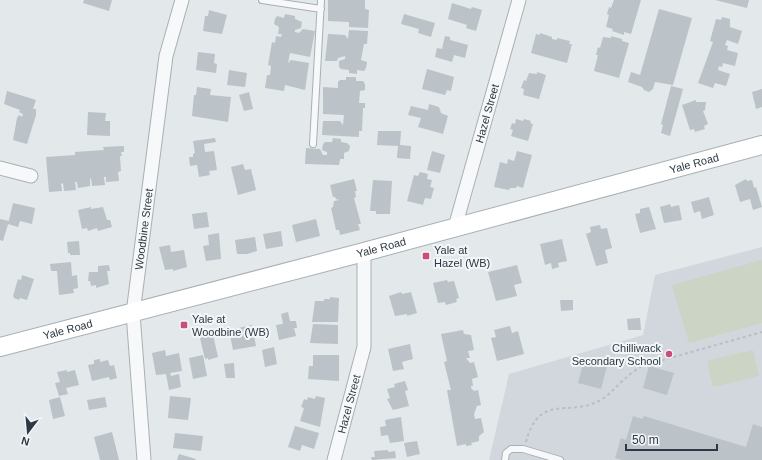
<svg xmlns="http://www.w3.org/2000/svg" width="762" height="460" font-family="Helvetica,sans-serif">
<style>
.built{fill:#d1d7dd}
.green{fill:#ccd4c5}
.building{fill:#bbc2c8}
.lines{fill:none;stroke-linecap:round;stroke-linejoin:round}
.lane-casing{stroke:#a8b0b5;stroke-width:8}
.street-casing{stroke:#a8b0b5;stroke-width:15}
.secondary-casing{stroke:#a8b0b5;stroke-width:20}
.path{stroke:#b9bec2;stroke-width:2;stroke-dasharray:3 3;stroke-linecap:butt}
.lane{stroke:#f6f8f9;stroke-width:6}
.street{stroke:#f6f8f9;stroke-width:13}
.secondary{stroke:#fff;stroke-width:18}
.poi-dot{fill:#ca4e78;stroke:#f3f6f8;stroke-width:1.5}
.labels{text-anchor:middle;stroke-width:4;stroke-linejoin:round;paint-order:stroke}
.street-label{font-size:11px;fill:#2c3843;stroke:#f3f6f8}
.poi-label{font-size:11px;fill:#2c3843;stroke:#f3f6f8;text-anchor:start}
</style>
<rect width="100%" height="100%" fill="#e3e8eb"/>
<path class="built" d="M762,247v213h-273l20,-86 134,-39 12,-60z"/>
<path class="green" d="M762,260v63l-73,20 -17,-58z
M753,350l6,26 -46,11 -6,-26z"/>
<path class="building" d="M84,0h28l-3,11 -26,-8z
M328,0h37v9l4,1 -1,18 -19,-1v-5l-21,-1z
M614,0h27l-10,34 -7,-2v3l-12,-4 1,-2 -7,-2 3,-12 -2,-1 2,-7 2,1z
M715,0h34l-2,8z
M452,3l19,6 1,-2 10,3 -6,21 -10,-3 1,-3 -19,-6z
M659,9l33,9 -19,67 -18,-3 -2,7 -4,3 -5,-2 -2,-3 -14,-5 3,-10 9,3z
M209,10l18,5 -5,19 -19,-3 2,-15h3z
M285,14l10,2v3l7,3 -1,6 -6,2v2l4,1 4,-4 12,2 -5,26 -20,-4 -2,10 3,-3 18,3 -4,27 -20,-5 -1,6 -19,-3 2,-13h3l1,-9 -3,-1 4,-23 3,1 1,-7 5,1 1,-3h-4l1,-7 -5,-3 1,-5 2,-3 7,2z
M404,14l31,9 -4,14 -13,-4 1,-4 -18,-5z
M722,17l8,2v8l12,4 -4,13 -11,-4 -2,5 3,1 -1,4 11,3 -3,13 -12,-3 -1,4 -3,-1 -1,4 12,4 -4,12 -11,-3 -2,5 -15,-5 15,-41 -3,-1 6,-22 5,1z
M349,30l19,1 -1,13h-3l-3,16 6,2 -1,6 -2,3 -7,-1v4l-8,-1v-3l-8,-1 -2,-2v-6l6,-2v-3l-7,2 -1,3h-12l3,-27 17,1 3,4z
M540,33l12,4v2l5,1v-2l13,3 -1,3h3l-5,19 -36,-10 5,-19 4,1z
M445,36l5,1v3l18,5 -3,13 -11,-3 -2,7 -17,-5 2,-9 5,1z
M611,36l11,3v2l7,2 -10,35 -25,-7 4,-16h-2l2,-8 2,1 3,-11 8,1z
M198,52l17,2 -1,9 3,1 -1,9 -20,-3z
M427,69l27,8 -3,14 -4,-1 -2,5 -23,-6z
M229,70l18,3 -2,14 -18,-2z
M537,72l9,3 -7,24 -16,-4 1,-6 -3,-1 3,-8 2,1 3,-8 8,1z
M346,77h10v4h7l2,3v6l-5,1 -1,12h6v5h-2l-1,23h-3v6l-37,-2 1,-14h17l3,4 1,-10 -21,-1v-27l15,1v-6l2,-2h6z
M671,86l12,3 -13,47 -9,-3 2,-8 -2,-1z
M197,87l14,2 -1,6 21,2 -3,25 -36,-6 2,-21h2z
M762,89v18l-6,2 -4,-17z
M7,91l29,9 -3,9h3v6l-9,29 -14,-4 4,-22 2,-3 3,2 1,-3 -4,-2 1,-2 -16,-6z
M249,92l4,17 -9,2 -5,-16z
M696,100v2h10l-1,8 -2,1 5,13 -4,2 1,3 -10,3 -1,-3 -4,1 -8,-25z
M429,104l10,3 2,6 7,3 -5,18 -25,-7 3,-9 -13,-3 3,-9 17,4z
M88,112l18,1 -1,8h5v15l-23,-1z
M516,119l7,2 1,-2 7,2 -1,2 3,1 -5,17 -17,-5 2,-6 -3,-1 2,-6 3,1z
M378,131h23l-1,14 11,1 -1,13 -13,-1 1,-12 -21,-1z
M215,138l1,4 -12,2 1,8 9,-1 3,19 -8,1 1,4 -11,2 -2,-12 -7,1 -1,-9h4v-3l2,-1 -2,-12z
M333,138l8,1v3l6,1 3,3 -1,5 -5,2v6h-4l-1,6 -34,-1 1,-16 14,1 3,6h4v-3l-5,-2 1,-6 2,-2h7z
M124,146v6h-3l1,4h-2l1,15 -3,1 1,9 -13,1v-5h-2l1,8 -13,1 -1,-8 -1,1v7l-12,2 -1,-6h-2l1,8 -12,1 -1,-8 -2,1 1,7 -13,1 -3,-35 29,-2v-3l29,-2 -1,-3z
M432,151l13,4 -5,18 -13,-3z
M517,151l15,4 -9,33 -6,-2 -1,2h-6l-1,2 -15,-3 6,-25 7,2 1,-5 6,2z
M243,164l2,6 6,-1 5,21 -18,5 -7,-28z
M420,172l8,2 -1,5 5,1 -2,7 4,1 -3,11 -6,-1 -2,7 -16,-4 7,-26 4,1z
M354,179l3,12h-2l1,6 -2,1 7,26h-3l2,6 -20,5 -1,-5h-3l-5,-22 2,-1 1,-6 5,-1 -3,-1 -1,-2h-2l-3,-12z
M746,179l1,2 5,-1 2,8 2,-1 6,20 -9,3 -3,-11 -10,3 -5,-17z
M373,180l19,1 -2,33h-14v-3h-6z
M709,197l5,18 -12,4 -2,-8 -6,2 -3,-11z
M13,203l22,5 -3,16 -12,-3 -2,6 -10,-3z
M670,204l1,3 8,-2 3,15 -18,3 -4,-16z
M91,207v2l12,-2 4,13h3l2,7 -14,4 -1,-3 -9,3 -1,-3 -5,1 -4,-19z
M649,207l7,22 -16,4 -5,-19 5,-1v-4z
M207,212l2,15 -15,2 -2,-15z
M0,219l9,2 -6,20 -3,-1z
M316,219l4,17 -24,6 -4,-17z
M600,225l1,4 6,-1 5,20 -7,2 3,13 -12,3 -10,-32 5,-2 -1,-5z
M281,231l2,15 -17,3 -3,-15z
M219,233l2,26 -15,2 -3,-15 6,-1 -1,-10z
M255,237l2,14 -10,3h-10l-2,-14z
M562,239l5,22 -9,2 1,4 -7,2 -1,-6 -6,2 -5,-21z
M79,241l1,14h-10v-2h-2l-1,-11z
M170,245l1,7 13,-2 3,17 -14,4v-2l-8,1 -6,-23z
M71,262l1,14 5,-1 1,13 -5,1 1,4 -15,2 -2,-24h-6l-1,-7z
M109,265l1,6h-3l2,13 -13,4v-3l-5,1 -1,-5h-2l1,-9h9v-6z
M517,265l5,18 -8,2 3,11 -21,5 -8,-29z
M22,275l12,4 -7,21 -7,-2 -1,2 -5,-2 -1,-2 5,-17 3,1z
M447,280l1,2 6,-1 5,17 -3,1 1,3 -11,3 -1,-3 -7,1 -5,-20z
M401,292l1,2 9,-2 6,21 -10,3v-2l-12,2 -6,-20z
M330,297l9,1 -1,24h-26l3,-21h9v-2h6z
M560,300h13v10l-12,1z
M288,312l2,9h6l1,7h-3l2,8 -17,4 -3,-15 7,-1 -2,-10z
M640,318l1,12h-13l-1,-11z
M313,324l25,1v19l-28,-1z
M252,325l4,21 -23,4 -4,-20z
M510,326l2,7 6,-2 6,23 -27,7 -6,-23 5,-1 -2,-7z
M463,330l1,4 7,1 3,15 -6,1 2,7h-4l4,5 4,-1 4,15 -6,2 1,7h-2v2l3,3 4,-1 3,15 -4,1 -3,8 1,5 6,-1 3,14 -5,4v5l-8,2 1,2 -6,1v-2l-9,2 -10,-56h4l-7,-28 3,-1 -6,-27z
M208,334l1,2 4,-1 5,22 -10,3v-2l-3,1 -5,-21z
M410,344l3,15 -11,3 2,7 -11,2 -5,-22z
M274,347l3,17 -12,3 -3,-17z
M165,350l1,6 13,-3 3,18 -12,2 1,3 8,-2 2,13 -12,3 -3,-16 -10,1 -4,-22z
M203,355l4,21 -14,3 -4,-21z
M313,355h26v26l-31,-2 1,-13h4z
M100,359v3l8,-2 2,6 4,-1 3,13 -7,2 -1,-3 -17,4 -4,-16 6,-1v-4z
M584,360l23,6 -6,23 -23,-6z
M234,363l1,15h-9l-2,-14z
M649,366l25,7 -7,22 -24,-7z
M67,370v2l8,-2 4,15 -13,3 2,6 -9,2 -4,-13 5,-1 -3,-10z
M405,381l3,9 -3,1 4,15 -16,4 -6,-11 3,-1 -3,-9 8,-2 -1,-3z
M170,396l21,2 -3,22 -20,-2z
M316,396l9,2 -5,29 -20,-6 4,-13 -3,-1 3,-8 3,1 1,-3 7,2z
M60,397l5,19 -12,3 -4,-19z
M105,397l2,10 -18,3 -2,-10z
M633,416l9,3 2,-3 102,31 7,-23 9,3v33h-140l-7,-2 6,-20 5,2z
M401,417l3,24 -14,2 -2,-8 -7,1 -1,-9 6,-1 -1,-6z
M295,426l24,7 -5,16 -12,-4 -2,6 -12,-4z
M112,432l7,28h-19l-6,-23z
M175,433l28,3 -2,15 -28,-3z
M417,441l3,13 -13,3 -3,-14z
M388,450v2l7,-1 1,7 -24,2 -1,-3h4l-1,-6z
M179,454l17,5 -1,1h-18z"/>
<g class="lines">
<defs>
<path id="lane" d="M262,0l59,9
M313,144l8,-144
M505,460l1,-7 5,-4h12l37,11"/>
<g id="street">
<path d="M0,168l31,8"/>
<path id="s1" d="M455,227l64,-227"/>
<path id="s2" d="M144,460l-11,-147 33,-257 16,-56"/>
<path id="s3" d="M334,460l30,-113v-95"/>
</g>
<g id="secondary">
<path id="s4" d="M0,347l364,-95 398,-107"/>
</g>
</defs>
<use href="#lane" class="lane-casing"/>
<use href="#street" class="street-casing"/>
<use href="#secondary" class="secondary-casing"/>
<path class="path" d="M526,442c13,-49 41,-25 73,-41 11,-6 18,-16 28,-24 4,-4 10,-8 15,-11l120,-34"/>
<use href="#lane" class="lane"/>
<use href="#street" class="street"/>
<use href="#secondary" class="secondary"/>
</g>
<g class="poi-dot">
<rect x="422" y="252" width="8" height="8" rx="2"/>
<rect x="180" y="321" width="8" height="8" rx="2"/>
<circle cx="669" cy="354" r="4"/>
</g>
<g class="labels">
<g class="street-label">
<text dy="4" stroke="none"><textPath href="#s1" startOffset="118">Hazel Street</textPath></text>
<text dy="4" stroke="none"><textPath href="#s4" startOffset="718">Yale Road</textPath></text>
<text dy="4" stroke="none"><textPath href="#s2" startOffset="232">Woodbine Street</textPath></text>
<text dy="4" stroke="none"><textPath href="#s4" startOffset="394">Yale Road</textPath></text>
<text dy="4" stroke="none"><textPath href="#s4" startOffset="70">Yale Road</textPath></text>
<text dy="4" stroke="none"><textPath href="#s3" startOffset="58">Hazel Street</textPath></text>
</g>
<g class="poi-label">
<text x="434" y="254">Yale at<tspan x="434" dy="13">Hazel (WB)</tspan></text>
<text x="192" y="323">Yale at<tspan x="192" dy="13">Woodbine (WB)</tspan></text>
<text x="661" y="352" text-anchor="end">Chilliwack<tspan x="661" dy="13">Secondary School</tspan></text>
</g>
</g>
<g transform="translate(28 432) rotate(196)" stroke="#f3f6f8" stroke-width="3" paint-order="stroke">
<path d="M0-3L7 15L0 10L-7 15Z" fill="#2c3843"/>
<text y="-6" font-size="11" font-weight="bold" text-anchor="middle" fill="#2c3843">N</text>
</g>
<path d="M626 444v6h91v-6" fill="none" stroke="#2c3843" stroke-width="2"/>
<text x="632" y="444" font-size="12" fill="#2c3843" stroke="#f3f6f8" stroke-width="3" paint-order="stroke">50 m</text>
</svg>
